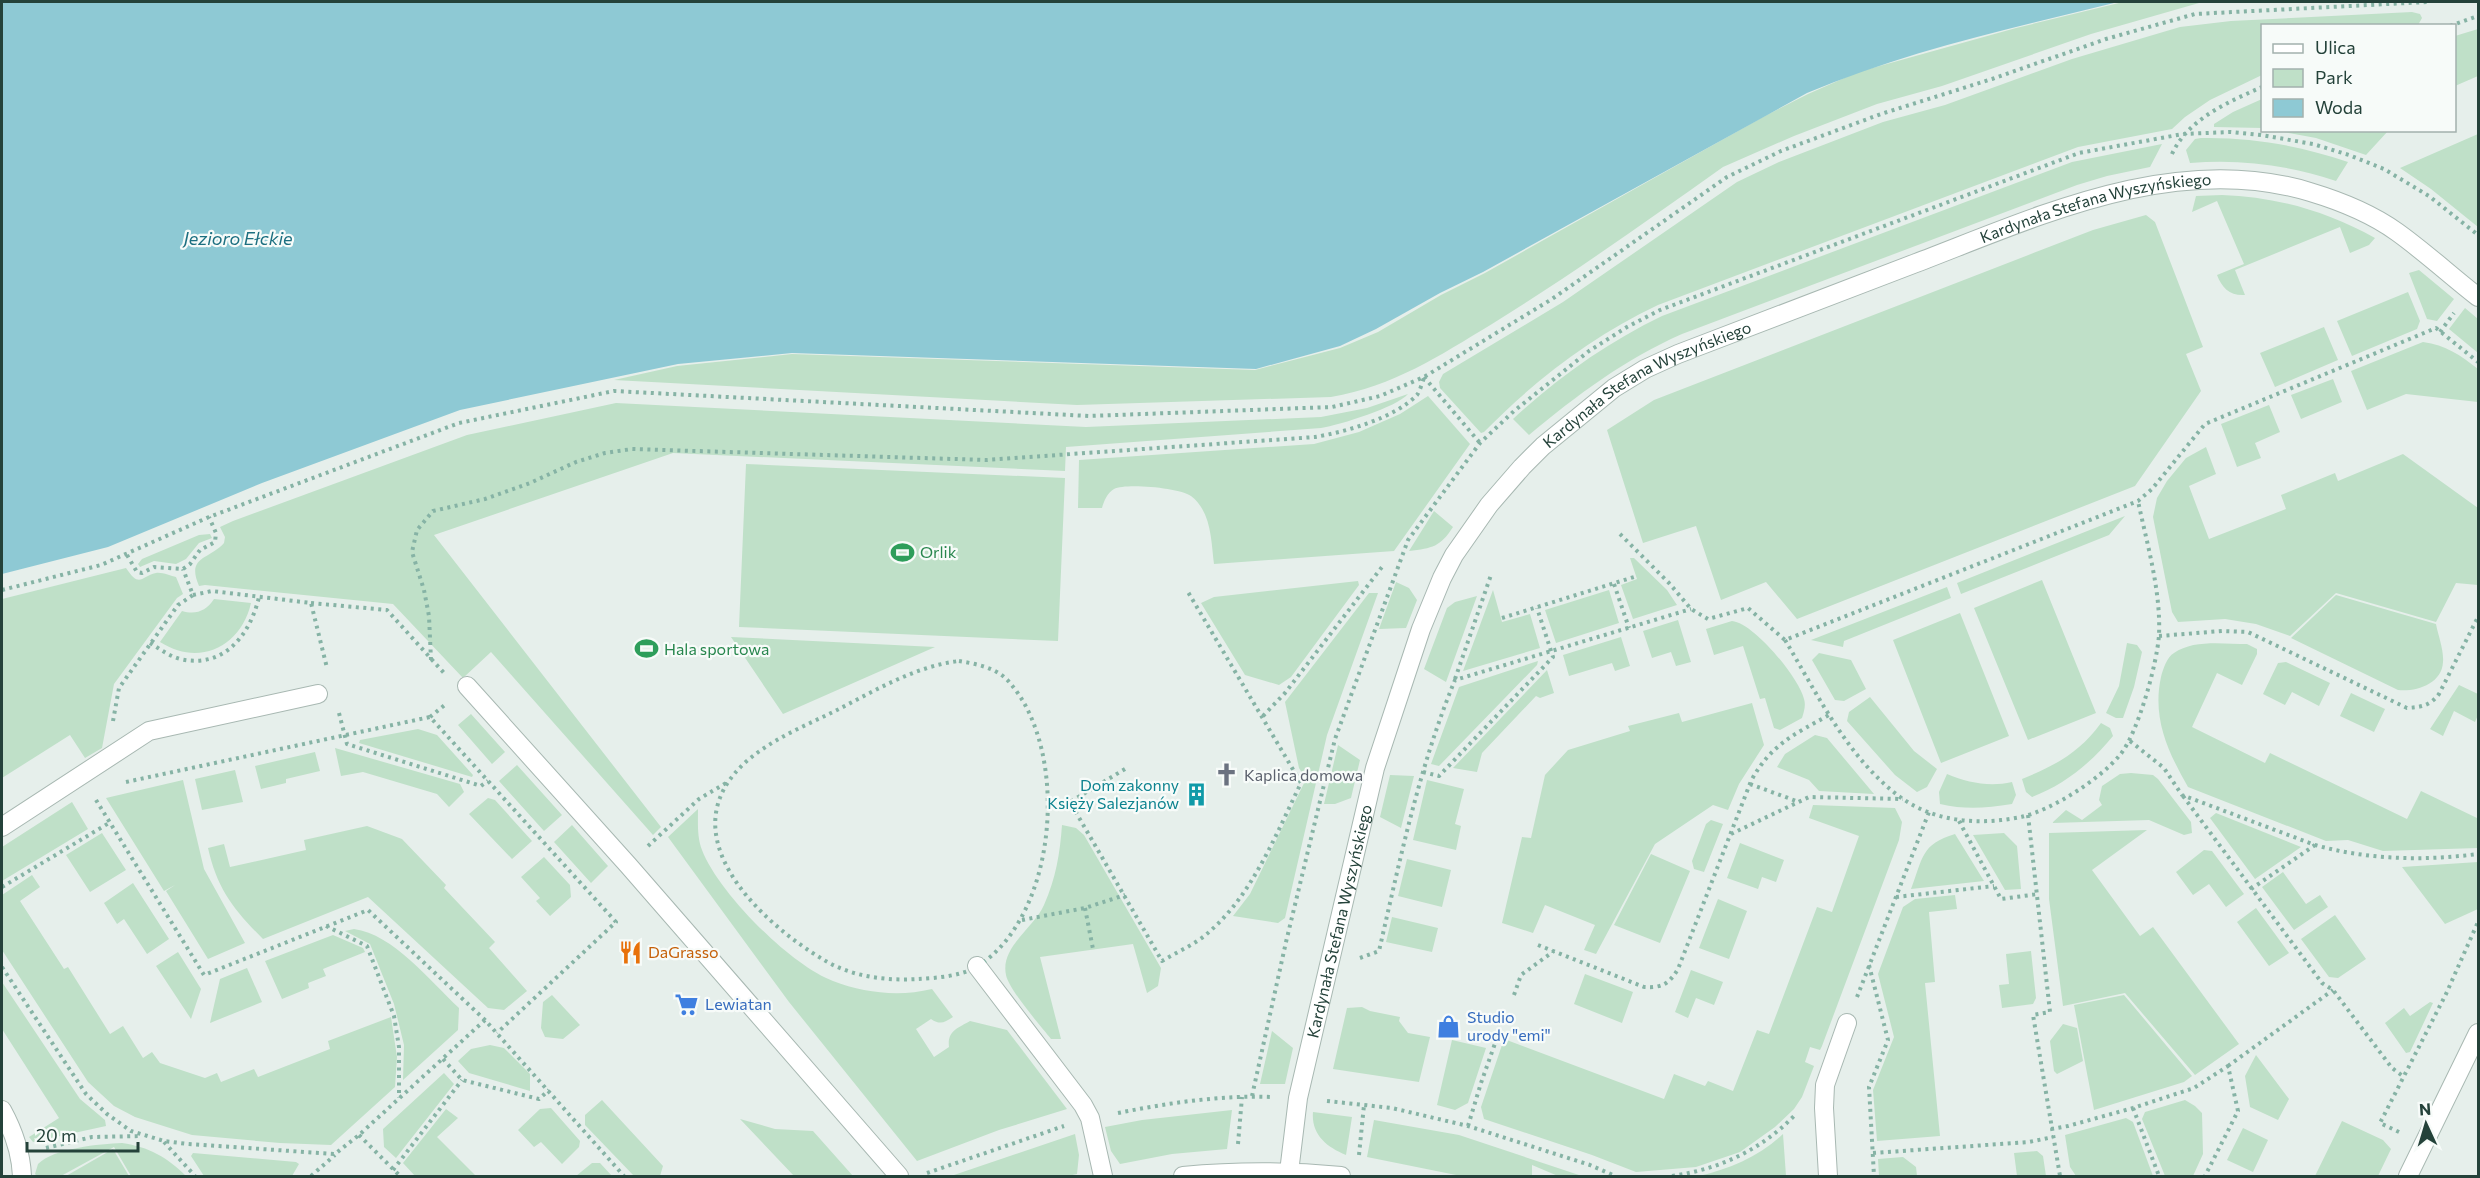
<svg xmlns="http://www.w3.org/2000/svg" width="2480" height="1178" font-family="Commissioner,sans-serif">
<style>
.green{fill:#bfe0c8}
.water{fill:#8ec9d4}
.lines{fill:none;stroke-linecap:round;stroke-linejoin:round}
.minor-casing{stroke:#a8b8b2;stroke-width:20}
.path{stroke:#86b3a5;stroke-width:4;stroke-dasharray:3 4.5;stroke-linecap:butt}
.minor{stroke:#fff;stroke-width:18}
.labels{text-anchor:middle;stroke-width:4.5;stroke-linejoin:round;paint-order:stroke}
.street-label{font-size:16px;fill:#24423a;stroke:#f7fbf9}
.leisure-label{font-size:16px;fill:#27864d;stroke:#f7fbf9;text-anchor:start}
.worship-label{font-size:16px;fill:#5b616d;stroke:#f7fbf9;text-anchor:start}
.culture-label{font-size:16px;fill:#0d838f;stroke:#f7fbf9;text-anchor:end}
.food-label{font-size:16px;fill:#c56008;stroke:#f7fbf9;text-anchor:start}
.shop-label{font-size:16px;fill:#366cbe;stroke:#f7fbf9;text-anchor:start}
.water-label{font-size:18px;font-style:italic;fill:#1c6f80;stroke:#f7fbf9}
</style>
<rect width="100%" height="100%" fill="#e6efeb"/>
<path class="green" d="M2123,2h109l-33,1 -108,31 -149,52 -65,18 -83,32 -71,31c-76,54 -152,108 -231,157 -53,32 -98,62 -161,73l-254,8 -463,-25 63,-14 115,-12 463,16 85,-22 38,-16 63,-37 44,-22 278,-156 45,-23 50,-22 158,-44z
M2412,12l8,2 2,4 -4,7 -156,1v49l-52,25 -25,17 -13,12 -94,18 -420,158c-66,31 -124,76 -174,127l-3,1 -41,-45 -1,-6 4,-8 120,-72 174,-120 42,-20 104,-40 62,-17 127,-46 108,-32 51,-6z
M2478,29v47l-23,10v-50z
M2262,99v29l-48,-1v-3l19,-12z
M2278,131h110l-22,24 -50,-17z
M2478,134v93l-47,-38 -31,-21z
M2201,138c52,-1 99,8 147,24l-12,19c-49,-16 -94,-22 -146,-18l-4,-13 9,-11z
M2162,144l-12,23 -43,9 -30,9 -395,149c-57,25 -105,61 -153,101l-16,-16c44,-41 95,-77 149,-103l410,-154z
M2222,195c55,2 104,16 153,43l-6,7 -19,8 -10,-26 -105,43 10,25c-15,1 -23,-7 -28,-20l27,-11 -27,-63 -25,11 4,-16z
M2146,215l9,7 48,125 -17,7 15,37 -66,95 -338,133 -31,-37 -45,18 -25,-74 -53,17 -36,-113 47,-30 439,-170z
M2419,270l35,29 -17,22 -10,-2 -18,-46z
M2408,292l12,29 -3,8 -65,27 -15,-35z
M2465,308l13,11v34l-29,-24z
M2324,327l14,33 -63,27 -15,-34z
M2423,342c23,3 37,13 55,27v33l-72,-8 -39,16 -16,-39z
M2333,379l9,23 -41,17 -10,-24z
M1408,394c-11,13 -68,31 -87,34l-255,19 -1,24 -392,-18 -239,82 227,292 -8,8 -162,-183 -28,26 -70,-74 -188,-19 -6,1c-13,-30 10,-26 25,-43l1,-6 -5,-10 13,-6 234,-86 149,-32 470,24 235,-10 46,-9z
M1428,396l42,48 -76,107 -180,13c-3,-22 -2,-52 -23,-68 -11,-8 -65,-13 -77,-7 -7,4 -10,12 -12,19h-24l1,-48 235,-16 45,-12 41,-18z
M2269,405l11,27 -25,11 6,15 -24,9 -16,-43z
M2206,447l10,27 -27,12 20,53 77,-30 -5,-14 54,-22 3,8 65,-27 75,54v77l-22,-2 -20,39 -100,-29 -46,43 -34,-12 -31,-5 -47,3 -6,-10 -19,-95 4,-19 10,-17 19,-23z
M746,464l319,14 -7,163 -319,-14z
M1434,511l19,16c-13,20 -20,21 -44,24z
M2125,516l-16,19 -148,59 -4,-11z
M210,534l2,4 -13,5 -13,16 -10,5 -22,-3 -14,6 -2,-3 4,-5 57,-24z
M1630,558h4l33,32 10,15 -44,14 -12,-34 16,-6z
M126,568c14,21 15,8 30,5 6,-1 15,3 20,4l7,17 -6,4 -63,86 -12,64 -17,10 -15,-23 -68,43v-179z
M2042,580l54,133 -68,27 -54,-132z
M1358,581l1,4 -68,92 -12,8 -34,-10 -44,-72 13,-6z
M1396,582l13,6 8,12 -11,28 -27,1z
M1947,587l4,11 -107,43 -1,6 -32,-7z
M1493,590l9,32 28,-8 10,34 -77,23z
M1609,590l10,33 -63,20 -11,-33z
M1369,593h9l-51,142 -42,183 -7,5 -45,-7 17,-22 56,-115 -7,-11 -14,-66z
M2336,595l100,29c2,11 8,26 7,38 -1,22 -27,30 -45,28l-107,-52z
M1477,596l-31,86 -22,-13 23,-61 8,-6z
M214,599l37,4c-10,44 -52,64 -91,39l22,-31c14,4 24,0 32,-12z
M1960,613l49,123 -68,27 -48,-123z
M1678,620l13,42 -15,4 -5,-14 -19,6 -9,-27z
M1732,621c22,2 67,57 72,78 2,6 0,13 -2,19l-22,12 -6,-2 -9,-30 -5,1 -17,-53 -29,9 -8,-26z
M731,637l204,10 -152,67z
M1621,637l9,29 -15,5 -3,-8 -43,13 -6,-21z
M2127,643l10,2 5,7 -8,35 -11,31h-7l-10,-5 13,-27z
M2247,644l10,5v5l-15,31 -25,-12 -25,54 73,36 5,-10 137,66 14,-28 56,27 1,-2v32l-95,3 -35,-11 -22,1 -138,-54c-20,-35 -36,-69 -27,-110 2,-8 6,-20 13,-24 19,-14 51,-9 73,-9z
M1819,653l32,7 15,29 -22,12 -9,-1 -23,-40z
M1538,661l-1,4 -98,101 -8,-2 28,-77z
M2286,662l44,21 -11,23 -27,-14 -7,13 -22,-11 15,-31z
M1547,670l7,23 -14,5 -4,-2 -54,57 -5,19 -24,-4z
M2459,685l19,9v21l-3,7 -21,-11 -11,25 -13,-7z
M2351,693l34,16 -11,23 -34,-16z
M1870,697l44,54 23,18 -10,18 -10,5 -22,-17 -48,-54 2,-9z
M1752,703l12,42 -25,39 -11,26 -15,-5 -58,39 -59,110 -12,-4 11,-25 -50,-20 -12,28 -31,-10 20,-86 9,1 14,-63 23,-25 62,-19 -2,-5 51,-13 3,9z
M471,714l34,38 -13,12 -34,-39z
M2101,723l9,5 3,8c-21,26 -49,49 -81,61l-6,-5 -4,-13c34,-14 57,-26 79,-56z
M418,729l19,6 36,40 -1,2 -113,-34 1,-3z
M1815,735l12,3 47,56 -55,-3 -10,-11 -32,-13 8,-13z
M1338,745l22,15 -9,38 -16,6h-11z
M335,748l125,36 4,8 -15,15 -12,-13 -74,-22 -22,4z
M315,752l5,19 -34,8v4l-25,6 -6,-23z
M517,765l45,50 -18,16 -45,-50z
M235,770l8,32 -41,8 -7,-31z
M2131,773l22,2 5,4 33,43 1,11 -8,2 -35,-15 -97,3 14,-13 16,10 20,-15 -3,-5 3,-14 18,-12z
M1947,774c21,9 43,13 65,8l4,13 -4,9c-26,4 -46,6 -72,0l-1,-12z
M1390,775l24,1 -13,52 -21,-11z
M183,780l21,89 41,74 -37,16 -42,-68 9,-6 -11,6 -58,-93z
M1427,780l37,9 -9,35 6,2 -5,24 -43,-10z
M488,798l7,2 37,41 -20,18 -43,-45z
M72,802l16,27 -86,52v-34z
M1813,805l82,3 7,14 -3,18 -77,206 -2,4 -10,-3 -5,15 9,4 -12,31 -8,12 -19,18 -35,25 -44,15 -60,5 -44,-17 -108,-36 -3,-12 23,-68 160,60 10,-25 31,12 3,-5 25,10 24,-61 12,4 48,-127 15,5 27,-76 -50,-18z
M698,809c0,14 -1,28 4,41 16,42 88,115 131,131 31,12 66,16 99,8l21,28c-9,6 -13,8 -22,2l-15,10 18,28 15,-10c-2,-16 9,-19 21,-26l37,9 60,79 -68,21 -82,31 -128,-159 -121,-165z
M2216,813l85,34 -46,32 -45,-61z
M1711,820l12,4 -19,48 -10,-3 -2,-8 14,-37z
M572,825l36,41 -17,17 -37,-41z
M1062,825l14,3 8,7 77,133 -3,18 -11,7 -14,-49 -93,13 21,82h-10c-11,-14 -42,-49 -45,-64 -6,-28 28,-47 38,-70 12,-27 16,-52 18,-80z
M367,826l35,13 44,46 -2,3 51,54 -6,6 38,43 -23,19 -16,-2 -120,-111 -105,42c-29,-29 -46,-50 -55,-91l16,-4 6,23 76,-17 -2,-10z
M2147,830l-55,40 48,66 13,-9 86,117 -44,31 -70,-82 -62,13 -14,-107v-66z
M102,833l24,37 -36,22 -24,-37z
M2004,833l13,13 4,43 -16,1 -32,-55z
M1955,834l29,47 -73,8c12,-31 10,-45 44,-55z
M1740,843l44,17 -8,22 -14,-5 -4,12 -31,-11z
M2204,850l8,1 32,43 -18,13 -17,-23 -16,11 -17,-23z
M1651,854l39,17 -30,72 -46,-18z
M544,857l26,28 1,12 -21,19 -14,-15 4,-3 -19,-21z
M1407,859l44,11 -9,37 -44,-11z
M2478,862v47l-33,15 -43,-57z
M2283,872l23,32 14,-9 8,12 -34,23 -32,-43z
M32,875l8,12 -20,14 44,68 4,-2 42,67 13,-8 20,32 9,-6 8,11 45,15 12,-5 4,9 33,-13 4,8 72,-28 -2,-8 63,-24 6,40 -2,30 -64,58 -51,-2 -88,-8 -57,-18 -21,-11 -26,-24 -86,-132v-55z
M133,883l36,56 -22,15 -23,-35 -7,5 -13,-21z
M1955,895l2,14 -28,3 6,70 -10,1 15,153 -63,5 -4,-51 21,-53 -16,-63 25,-67 12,-8z
M1718,899l29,12 -18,48 -30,-11z
M2256,908l33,45 -20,13 -32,-44z
M2335,915l31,44 -28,19 -9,-1 -28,-38z
M1392,917l46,11 -6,24 -46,-10z
M354,929c39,5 76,52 105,79l-1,22 -55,50 1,-35 -10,-41 -24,-60 -25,-13z
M333,935l30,13 2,4 -42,17 3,7 -18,7 1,5 -27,11 -17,-38z
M2031,951l5,47 -3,6 -31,4 -3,-23 10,-1 -3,-30z
M178,952l23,37 -10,30 -35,-53z
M247,968l15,34 -52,21 10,-44z
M1691,970l32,12 -9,23 -18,-7 -8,20 -13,-6z
M1585,974l48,18 -11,31 -48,-19z
M2,982l78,117 25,21 1,6 -73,16 -4,-5 30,-19 -57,-89z
M552,995l28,30 -17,14 -18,-2 -4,-9 2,-26z
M2124,995l68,81 -8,6 -90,28 -20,-105z
M2430,1002l3,1 -23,49 -4,1 -21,-30 19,-15 6,8z
M1362,1007l8,4 30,6 -1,4 9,12 22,4 -11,45 -86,-13 14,-61z
M2063,1024l14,4 6,33 -26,13 -3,-3 -4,-30z
M1272,1031l21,17 -8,36h-25z
M1452,1040l34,8 -18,55 -13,7 -18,-5z
M490,1045l14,3 26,26v17l-61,-18 -11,-12 13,-12z
M2256,1055l33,44 -11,21 -28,-13 -5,-31z
M444,1073l10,11 -58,74 -12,-11 -1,-18z
M602,1100l61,66 -3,10h-26l-49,-51v-10z
M2185,1100l10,6 7,7 1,41 -10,22h-28l-23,-57 3,-7z
M551,1108l29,33 -1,6 -17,17 -21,-22 -7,5 -16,-17 22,-21z
M446,1109l12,9 -21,19 39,39h-61l-12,-13z
M1232,1110l-5,39 -55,5 -52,10 -9,-13 -6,-24 37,-7z
M1313,1112l39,5 -6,38c-20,-8 -35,-21 -33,-43z
M2126,1118l7,4 20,54h-77l-6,-9 -5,-32z
M740,1119l35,10 38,2 40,45h-59z
M1374,1120l85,15 123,41h-24l-26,-11v11h-71l-94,-19z
M2342,1121l41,19 8,9 -13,27h-63z
M2243,1128l25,12 -15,32 -26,-12z
M1075,1134l4,21 -2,19 -9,2h-117z
M1783,1134l3,42h-87c31,-7 61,-20 84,-42z
M122,1143c27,4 45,14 64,33h-55l-17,-29 -53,29h-24l-2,-2 3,-10c16,-16 62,-20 84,-21z
M113,1149l16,27h-63z
M2037,1151l6,5 3,20h-29l-3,-23z
M193,1153l103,9 3,2 -7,12h-88l-13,-20z
M1903,1157l13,10 1,9h-38l-1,-17z
M592,1163h8l12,13h-36z"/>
<path class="water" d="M2,2h2116c-105,26 -212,49 -311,91l-324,179 -43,21 -64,36 -36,17 -84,23 -464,-16 -114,11 -218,46 -198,73 -154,64 -106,27z"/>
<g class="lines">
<defs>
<g id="minor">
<path d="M467,686l161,179 271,311"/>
<path d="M2,827l147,-96 169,-37"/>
<path d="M977,966l106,139 7,13 13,58"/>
<path d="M2,1110c11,20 19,43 20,66"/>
<path id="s1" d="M1289,1172l9,-74 77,-330 46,-139 21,-51 12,-23 35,-50 33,-38 21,-21 71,-58 31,-19 33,-15c80,-31 159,-61 238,-91 123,-47 260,-112 394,-71 30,9 62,22 87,40 28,20 54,44 81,65"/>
<path d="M1183,1176c53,-5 105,-5 158,0"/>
<path d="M1828,1176l-4,-68 1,-23 22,-62"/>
<path d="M2408,1176l70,-143"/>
</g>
</defs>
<use href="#minor" class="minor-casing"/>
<path class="path" d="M2450,26l28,-10
M2172,154c16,-35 56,-52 90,-67
M2440,332l14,-19
M1424,377l56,66
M1620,534l49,49 22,26 17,10 40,-11 37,32 353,-139 14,-12 53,-65 231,-96 42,34
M127,555l10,17 5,1 12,-6 29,2 7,-5 10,-14 15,-8 1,-9 -7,-16
M1614,584l15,44
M2,590l99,-25 108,-48 250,-94 155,-32 475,25 243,-9 48,-11 44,-19 128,-78 175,-122 54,-26 100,-37 111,-35 114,-40 89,-25 232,-12
M193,595l19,-4 99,12 16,65
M311,603l76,7 57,63
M1502,618l132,-41
M2159,636l63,-5 26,1 159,76c14,-1 23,-2 32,-14l39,-77
M1785,640c33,55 64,121 118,159 35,24 78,26 118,18 31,-7 78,-37 99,-62 18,-22 37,-91 39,-120 2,-44 -12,-91 -21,-134
M150,643c10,6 19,13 30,16 44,10 70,-24 79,-62
M431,660l-2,-44 -5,-26 -12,-38 5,-22 16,-19 52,-12 45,-16 46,-21 29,-9 27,-4 354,11 329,-23c30,-5 80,-19 102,-42 3,-4 5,-12 7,-17
M959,661c18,3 39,7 51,22 60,69 48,232 -32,283 -16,10 -41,12 -60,13 -31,2 -66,-2 -94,-19 -66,-39 -159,-128 -76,-200 26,-22 59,-35 89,-50 39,-20 79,-44 122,-49z
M1455,679l36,-104
M339,713l8,31 134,42 7,-5
M1263,716l22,-23 97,-126
M430,717l16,-13
M113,721l6,-33 59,-83 15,-10 -10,-26
M2130,741l34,27 18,27 133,50c54,15 108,16 163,9
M1125,769l-55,33 92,159c15,-9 34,-17 47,-29 44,-38 67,-98 92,-149l-113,-191
M1423,772l16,4 114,-119 -16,-49
M126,782l304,-65 186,205 -119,111
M1750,784l49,18
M2183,796l139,187 11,7 59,78 12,9
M96,800l108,175 164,-65 117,110 139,156
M2028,815l22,197 -17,3 27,161
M1959,821l42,78 37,-5
M1731,834l78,-37 94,2
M648,846l51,-47 27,-16
M2,887l107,-64
M2251,889l64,-44
M1896,897l98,-11
M1085,908l8,41
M1022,920l63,-12 40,-13
M326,926l41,20 27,70 5,31v51
M1538,945l106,42c18,1 25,-3 34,-18l73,-188c20,-37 44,-47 78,-66
M1360,958l19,-7c21,-91 40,-184 76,-271l236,-71
M1869,965l19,75 -19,47 5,89
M2,967l84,127 21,20 24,17 33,10 24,3 147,10 24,-19 126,-115
M1514,995l7,-20 33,-24
M1857,997l72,-185
M443,1059l19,21 77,19 10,-9
M2228,1066l105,-76
M1252,1096l34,-154 49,-203 73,-199 72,-97 34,-32 75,-60 38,-24 33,-17 419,-157 104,-19 48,-2 30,3 52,9 36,11 35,14 45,27 49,39
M1327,1101l65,7 76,18 122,39 25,11
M2133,1108l26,68
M1118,1113c50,-10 103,-18 153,-16
M1468,1126l13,-43 17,-48
M2051,1129l17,-3 65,-18 61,-20 34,-22 10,45 -33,65
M2399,1132l-19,-9 66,-129 32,-72
M359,1135l41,41
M164,1142l31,34
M1238,1144l4,-47
M46,1148l46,-11 50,-1
M1873,1153l156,-11 24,-5
M1359,1155l5,-50
M393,1170l69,-90
M927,1173l137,-47
M311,1176l24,-21
M1672,1176c48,-7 89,-26 123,-61"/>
<use href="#minor" class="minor"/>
</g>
<defs>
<symbol id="stadium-bare" viewBox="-9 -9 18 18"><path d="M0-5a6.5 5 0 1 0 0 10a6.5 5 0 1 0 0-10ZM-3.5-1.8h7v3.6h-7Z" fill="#2e9e5b" stroke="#f7fbf9" stroke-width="2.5" paint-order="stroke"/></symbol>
<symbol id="church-bare" viewBox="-9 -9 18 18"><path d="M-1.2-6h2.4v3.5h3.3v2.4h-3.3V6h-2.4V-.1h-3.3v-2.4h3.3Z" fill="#6b7280" stroke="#f7fbf9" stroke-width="2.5" paint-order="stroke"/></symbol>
<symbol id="building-bare" viewBox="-9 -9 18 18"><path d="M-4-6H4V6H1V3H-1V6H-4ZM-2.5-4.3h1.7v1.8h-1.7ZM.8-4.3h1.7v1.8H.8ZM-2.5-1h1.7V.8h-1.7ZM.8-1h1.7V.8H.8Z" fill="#0f9aa8" stroke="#f7fbf9" stroke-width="2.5" paint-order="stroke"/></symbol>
<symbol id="restaurant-bare" viewBox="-9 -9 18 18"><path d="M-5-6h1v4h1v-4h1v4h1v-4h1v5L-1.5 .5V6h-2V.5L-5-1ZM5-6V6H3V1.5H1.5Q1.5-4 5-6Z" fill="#e8710a" stroke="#f7fbf9" stroke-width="2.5" paint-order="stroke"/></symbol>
<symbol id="supermarket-bare" viewBox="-9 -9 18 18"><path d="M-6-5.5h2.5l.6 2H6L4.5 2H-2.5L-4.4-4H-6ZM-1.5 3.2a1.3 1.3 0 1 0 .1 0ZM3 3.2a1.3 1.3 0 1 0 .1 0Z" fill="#3f7fe0" stroke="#f7fbf9" stroke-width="2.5" paint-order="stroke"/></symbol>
<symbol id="shop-bare" viewBox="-9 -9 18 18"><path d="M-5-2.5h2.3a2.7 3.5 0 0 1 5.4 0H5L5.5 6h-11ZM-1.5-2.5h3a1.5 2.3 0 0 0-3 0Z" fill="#3f7fe0" stroke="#f7fbf9" stroke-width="2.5" paint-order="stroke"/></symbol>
</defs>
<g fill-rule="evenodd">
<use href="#stadium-bare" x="886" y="536" width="33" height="33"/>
<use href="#stadium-bare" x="630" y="632" width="33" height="33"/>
<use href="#church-bare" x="1210" y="758" width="33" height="33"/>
<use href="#building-bare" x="1180" y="778" width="33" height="33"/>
<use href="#restaurant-bare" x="614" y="936" width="33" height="33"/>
<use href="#supermarket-bare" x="670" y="988" width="33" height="33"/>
<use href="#shop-bare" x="1432" y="1010" width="33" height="33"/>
</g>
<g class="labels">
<g class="street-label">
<text dy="6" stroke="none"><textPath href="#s1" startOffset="1390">Kardynała Stefana Wyszyńskiego</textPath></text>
<text dy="6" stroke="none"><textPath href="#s1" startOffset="904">Kardynała Stefana Wyszyńskiego</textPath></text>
<text dy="6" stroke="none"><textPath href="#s1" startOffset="256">Kardynała Stefana Wyszyńskiego</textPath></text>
</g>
<g class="leisure-label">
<text x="920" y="558">Orlik</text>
<text x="664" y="655">Hala sportowa</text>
</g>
<g class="worship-label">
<text x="1244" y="781">Kaplica domowa</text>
</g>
<g class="culture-label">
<text x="1179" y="791">Dom zakonny<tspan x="1179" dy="18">Księży Salezjanów</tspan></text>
</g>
<g class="food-label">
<text x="648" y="958">DaGrasso</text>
</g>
<g class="shop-label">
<text x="705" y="1010">Lewiatan</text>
<text x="1467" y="1023">Studio<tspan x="1467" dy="18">urody "emi"</tspan></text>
</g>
<g class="water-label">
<text x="238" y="245">Jezioro Ełckie</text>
</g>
</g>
<rect width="2480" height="1178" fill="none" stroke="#24423a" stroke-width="6"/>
<rect x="2261" y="24" width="195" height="108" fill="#f7fbf9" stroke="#a3b1ad" stroke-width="1.5"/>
<rect x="2273" y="44" width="30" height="9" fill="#ffffff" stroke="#a3b1ad" stroke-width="1.5"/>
<text x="2315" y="54" font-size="18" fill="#24423a">Ulica</text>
<rect x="2273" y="69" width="30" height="18" fill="#bfe0c8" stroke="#a3b1ad" stroke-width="1.5"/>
<text x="2315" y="84" font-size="18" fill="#24423a">Park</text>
<rect x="2273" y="99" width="30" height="18" fill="#8ec9d4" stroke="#a3b1ad" stroke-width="1.5"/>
<text x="2315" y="114" font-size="18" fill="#24423a">Woda</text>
<g transform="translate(2426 1124) rotate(356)" stroke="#f7fbf9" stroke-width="4.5" paint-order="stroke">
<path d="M0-4.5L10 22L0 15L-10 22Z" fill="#24423a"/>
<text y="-9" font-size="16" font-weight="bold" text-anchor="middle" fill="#24423a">N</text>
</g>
<path d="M27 1142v9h111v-9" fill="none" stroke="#24423a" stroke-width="3"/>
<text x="36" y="1142" font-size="18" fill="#24423a" stroke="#f7fbf9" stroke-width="4.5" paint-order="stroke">20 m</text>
</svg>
